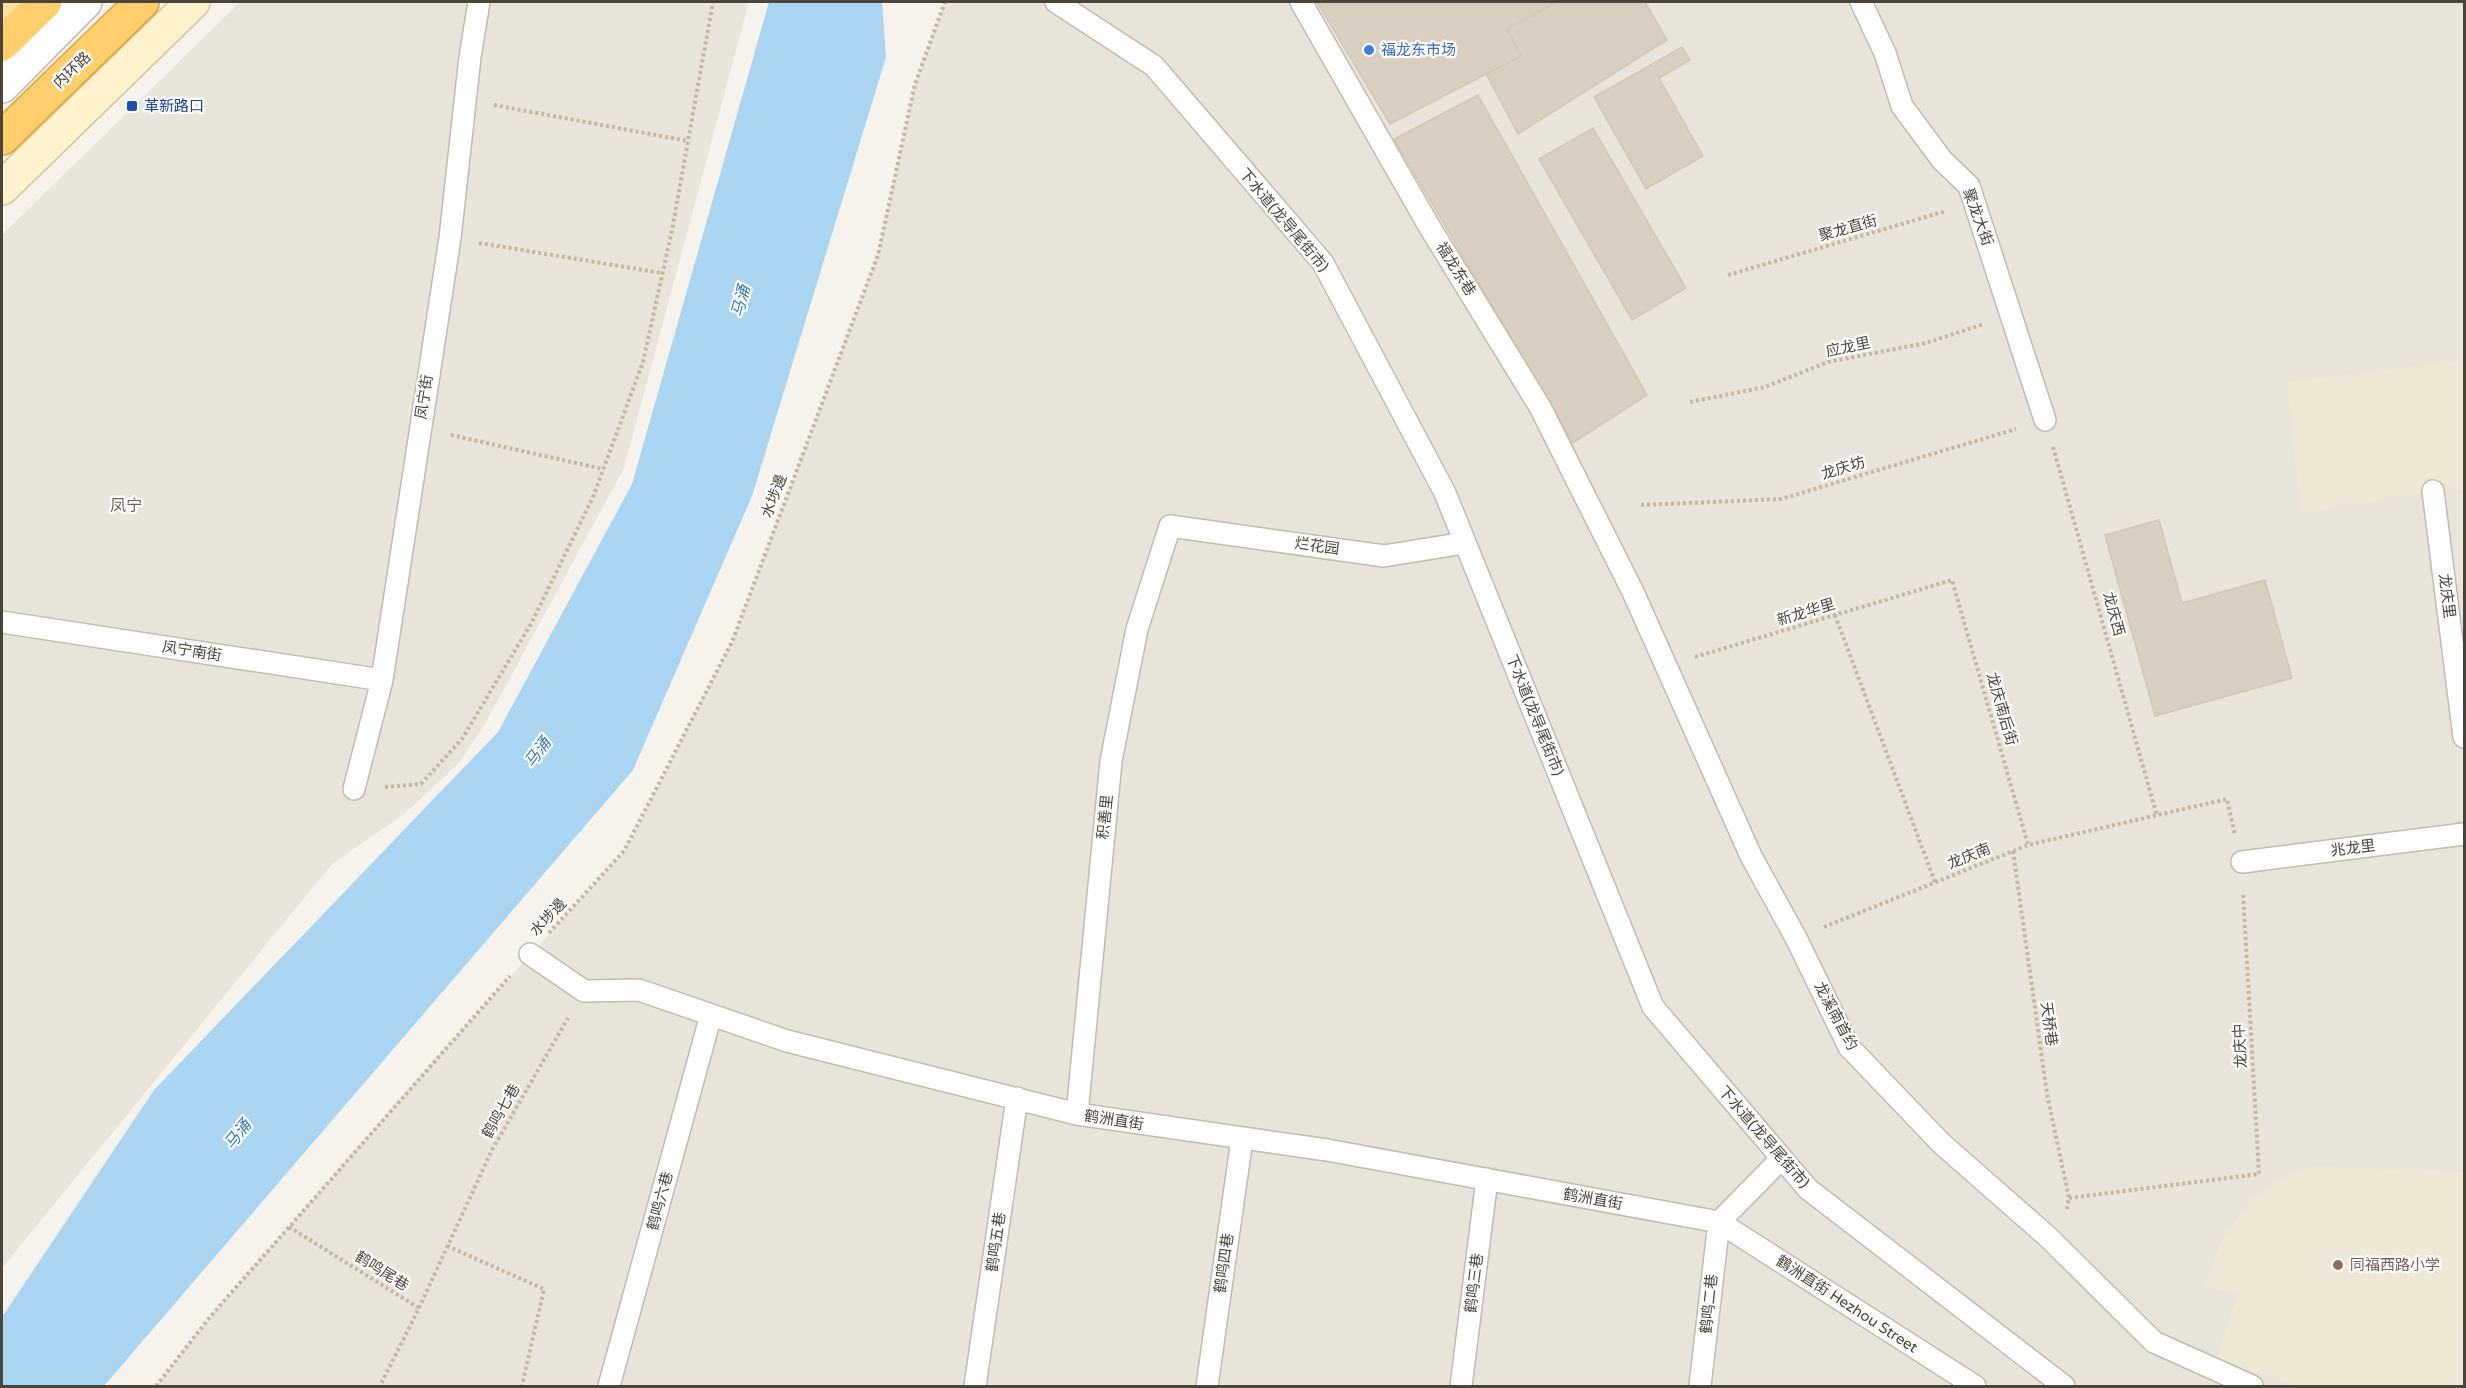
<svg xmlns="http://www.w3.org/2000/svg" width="2466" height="1388" font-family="'Varela Round','Noto Sans SC',sans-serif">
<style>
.residential{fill:#eae5da}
.education{fill:#efe8d6}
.water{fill:#a9d4f2}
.building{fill:#d8cfc1;stroke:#d3c7b4;stroke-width:1.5}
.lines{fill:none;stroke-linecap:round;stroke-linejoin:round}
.lane-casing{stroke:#c2bbae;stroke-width:24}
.street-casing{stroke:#c2bbae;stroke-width:36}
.secondary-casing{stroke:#d6c79b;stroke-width:36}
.primary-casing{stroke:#e6c16a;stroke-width:36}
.highway-casing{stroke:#e0a43c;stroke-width:36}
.path{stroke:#c4b79f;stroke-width:4;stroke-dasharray:3 3;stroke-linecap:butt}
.lane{stroke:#fff;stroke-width:21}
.street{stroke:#fff;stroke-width:33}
.secondary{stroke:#fff3cd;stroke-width:33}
.primary{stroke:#ffe39c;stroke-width:33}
.highway{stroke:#ffcf6e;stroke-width:33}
.shop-dot{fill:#3f7fe0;stroke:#fff;stroke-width:2}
.transit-dot{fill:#1a4fb4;stroke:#fff;stroke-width:2}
.education-dot{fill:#8d6e63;stroke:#fff;stroke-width:2}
.labels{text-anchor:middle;stroke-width:4.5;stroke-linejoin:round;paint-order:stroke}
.shop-label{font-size:15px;fill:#366cbe;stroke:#fff;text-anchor:start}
.street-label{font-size:15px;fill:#4b4439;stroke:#fff}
.transit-label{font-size:15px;fill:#164399;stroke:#fff;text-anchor:start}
.education-label{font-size:15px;fill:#785e54;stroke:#fff;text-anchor:start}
.water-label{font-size:16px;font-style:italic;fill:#2e7ab2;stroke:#fff}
.neighbourhood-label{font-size:16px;fill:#6e6250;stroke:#fff}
</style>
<rect width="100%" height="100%" fill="#f6f3ec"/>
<path class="residential" d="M240,2h509l-125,466 -139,256 -26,39 -56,52 -71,49 -330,404v-1033z
M945,2h1519v1384h-2308l54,-69 205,-236 210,-230 107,-209 146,-387 37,-171z"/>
<path class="education" d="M2464,360v152l-2,-22 -29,1 -132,22 -14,-131z
M2305,1166l159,6 -2,214h-163l-82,-27 21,-66 -34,-4 17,-48 33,-45z"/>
<path class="water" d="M769,2h113l4,55 -134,439 -119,274 -529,616h-102v-69l152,-227 344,-358 134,-248z"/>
<path class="building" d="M1317,2h239l-49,27 14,27 -131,68z
M1556,2h89l22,38 -149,94 -32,-60 35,-18 -14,-27z
M1682,47l8,13 -31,18 44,78 -57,33 -52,-92z
M1478,95l169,300 -74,48 -179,-304z
M1593,128l93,160 -54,32 -93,-161z
M2159,520l23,83 83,-23 27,98 -137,38 -50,-181z"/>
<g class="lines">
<defs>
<path id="lane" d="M1056,2l98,64 169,197 122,230 208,514 155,182 256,197
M1301,2l128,224 111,181 93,185 118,264 45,82 53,109 93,97 107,94 105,104 98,44
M1861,2l24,51 17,53 40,54 27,26 76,234
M2433,491l31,246
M2,622l380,58
M354,789l28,-109 68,-442 20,-181 9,-55
M2242,862l222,-28
M530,954l54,37 55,-1 148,51 290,73 250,36 392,72 256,164
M1077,1114l34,-353 26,-132 33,-103 214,30 80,-13
M1719,1222l63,-64
M609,1386l102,-371
M975,1386l42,-288
M1207,1386l35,-247
M1461,1386l26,-207
M1700,1386l19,-164"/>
<path id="street" d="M2,86l83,-84"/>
<path id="secondary" d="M2,188l191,-186"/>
<path id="primary" d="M2,5l3,-3"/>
<path id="highway" d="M2,44l43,-42
M2,138l140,-136"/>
</defs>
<use href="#lane" class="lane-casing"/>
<use href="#street" class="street-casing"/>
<use href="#secondary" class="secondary-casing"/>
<use href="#primary" class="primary-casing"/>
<use href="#highway" class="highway-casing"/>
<path class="path" d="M494,105l194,36
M479,243l183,30
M1728,275l218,-64
M1690,402l75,-15 63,-25 98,-19 58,-19
M451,435l152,34
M2053,447l104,369
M1641,505l140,-6 235,-70
M1835,615l100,267
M1695,657l257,-77 76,265
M385,787l36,-3 41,-45 70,-117 61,-125 50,-135 29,-132 41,-228
M2013,851l34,243 22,104 -3,14
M1824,927l204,-82 199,-46 8,36
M549,933l75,-82 108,-209 146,-387 37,-171 30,-82
M2069,1198l190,-24 -16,-282
M289,1227l130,81 -39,78
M447,1246l97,43 -22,97
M419,1308l73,-158 76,-132
M156,1386l54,-69 300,-341"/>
<use href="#lane" class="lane"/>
<use href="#street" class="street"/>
<use href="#secondary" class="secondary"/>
<use href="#primary" class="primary"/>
<use href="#highway" class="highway"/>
</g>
<circle class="shop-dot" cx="1369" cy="50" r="6"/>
<rect class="transit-dot" x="126" y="100" width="12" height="12" rx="3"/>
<circle class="education-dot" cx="2338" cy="1265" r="6"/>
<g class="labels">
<g class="shop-label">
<text x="1381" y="55">福龙东市场</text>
</g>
<g class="street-label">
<text transform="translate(72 70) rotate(-44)" y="5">内环路</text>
<text transform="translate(1978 217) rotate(70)" y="5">聚龙大街</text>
<text transform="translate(1284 220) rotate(50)" y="5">下水道(龙导尾街市)</text>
<text transform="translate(1848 228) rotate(-16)" y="5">聚龙直街</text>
<text transform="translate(1456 269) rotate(58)" y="5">福龙东巷</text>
<text transform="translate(1848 347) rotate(-12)" y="5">应龙里</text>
<text transform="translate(424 397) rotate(-81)" y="5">凤宁街</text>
<text transform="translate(1843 468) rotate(-17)" y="5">龙庆坊</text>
<text transform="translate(774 496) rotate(-69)" y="5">水埗邊</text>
<text transform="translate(1317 546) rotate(8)" y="5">烂花园</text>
<text transform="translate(2447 596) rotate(83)" y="5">龙庆里</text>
<text transform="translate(1806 612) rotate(-17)" y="5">新龙华里</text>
<text transform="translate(2114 614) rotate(75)" y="5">龙庆西</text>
<text transform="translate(192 651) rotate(9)" y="5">凤宁南街</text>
<text transform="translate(2002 709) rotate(74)" y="5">龙庆南后街</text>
<text transform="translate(1535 715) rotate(68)" y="5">下水道(龙导尾街市)</text>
<text transform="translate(1105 817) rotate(-84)" y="5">积善里</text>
<text transform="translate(2353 848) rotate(-7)" y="5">兆龙里</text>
<text transform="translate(1969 856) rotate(-22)" y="5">龙庆南</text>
<text transform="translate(548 917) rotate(-47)" y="5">水埗邊</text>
<text transform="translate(1836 1016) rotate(62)" y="5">龙溪南首约</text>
<text transform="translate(2049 1024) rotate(82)" y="5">天桥巷</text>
<text transform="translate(2240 1046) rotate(-93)" y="5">龙庆中</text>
<text transform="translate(501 1111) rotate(-60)" y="5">鹤鸣七巷</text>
<text transform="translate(1114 1120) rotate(9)" y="5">鹤洲直街</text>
<text transform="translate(1764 1137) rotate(49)" y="5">下水道(龙导尾街市)</text>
<text transform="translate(1593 1199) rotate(10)" y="5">鹤洲直街</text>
<text transform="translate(660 1201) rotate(-75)" y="5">鹤鸣六巷</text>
<text transform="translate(996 1242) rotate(-82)" y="5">鹤鸣五巷</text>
<text transform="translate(1224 1263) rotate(-82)" y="5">鹤鸣四巷</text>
<text transform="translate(382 1271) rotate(32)" y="5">鹤鸣尾巷</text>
<text transform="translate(1474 1283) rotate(-83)" y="5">鹤鸣三巷</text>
<text transform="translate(1709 1304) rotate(-84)" y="5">鹤鸣二巷</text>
<text transform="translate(1847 1304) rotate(33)" y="5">鶴洲直街 Hezhou Street</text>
</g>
<g class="transit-label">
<text x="144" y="111">革新路口</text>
</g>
<g class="education-label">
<text x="2350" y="1270">同福西路小学</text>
</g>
<g class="water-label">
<text transform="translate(740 301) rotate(-75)" y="6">马涌</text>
<text transform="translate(537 752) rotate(-53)" y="6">马涌</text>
<text transform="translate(237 1134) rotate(-51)" y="6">马涌</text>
</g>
<g class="neighbourhood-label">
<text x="126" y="511">凤宁</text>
</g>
</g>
<rect width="2466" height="1388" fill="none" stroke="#4b4439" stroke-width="6"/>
</svg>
